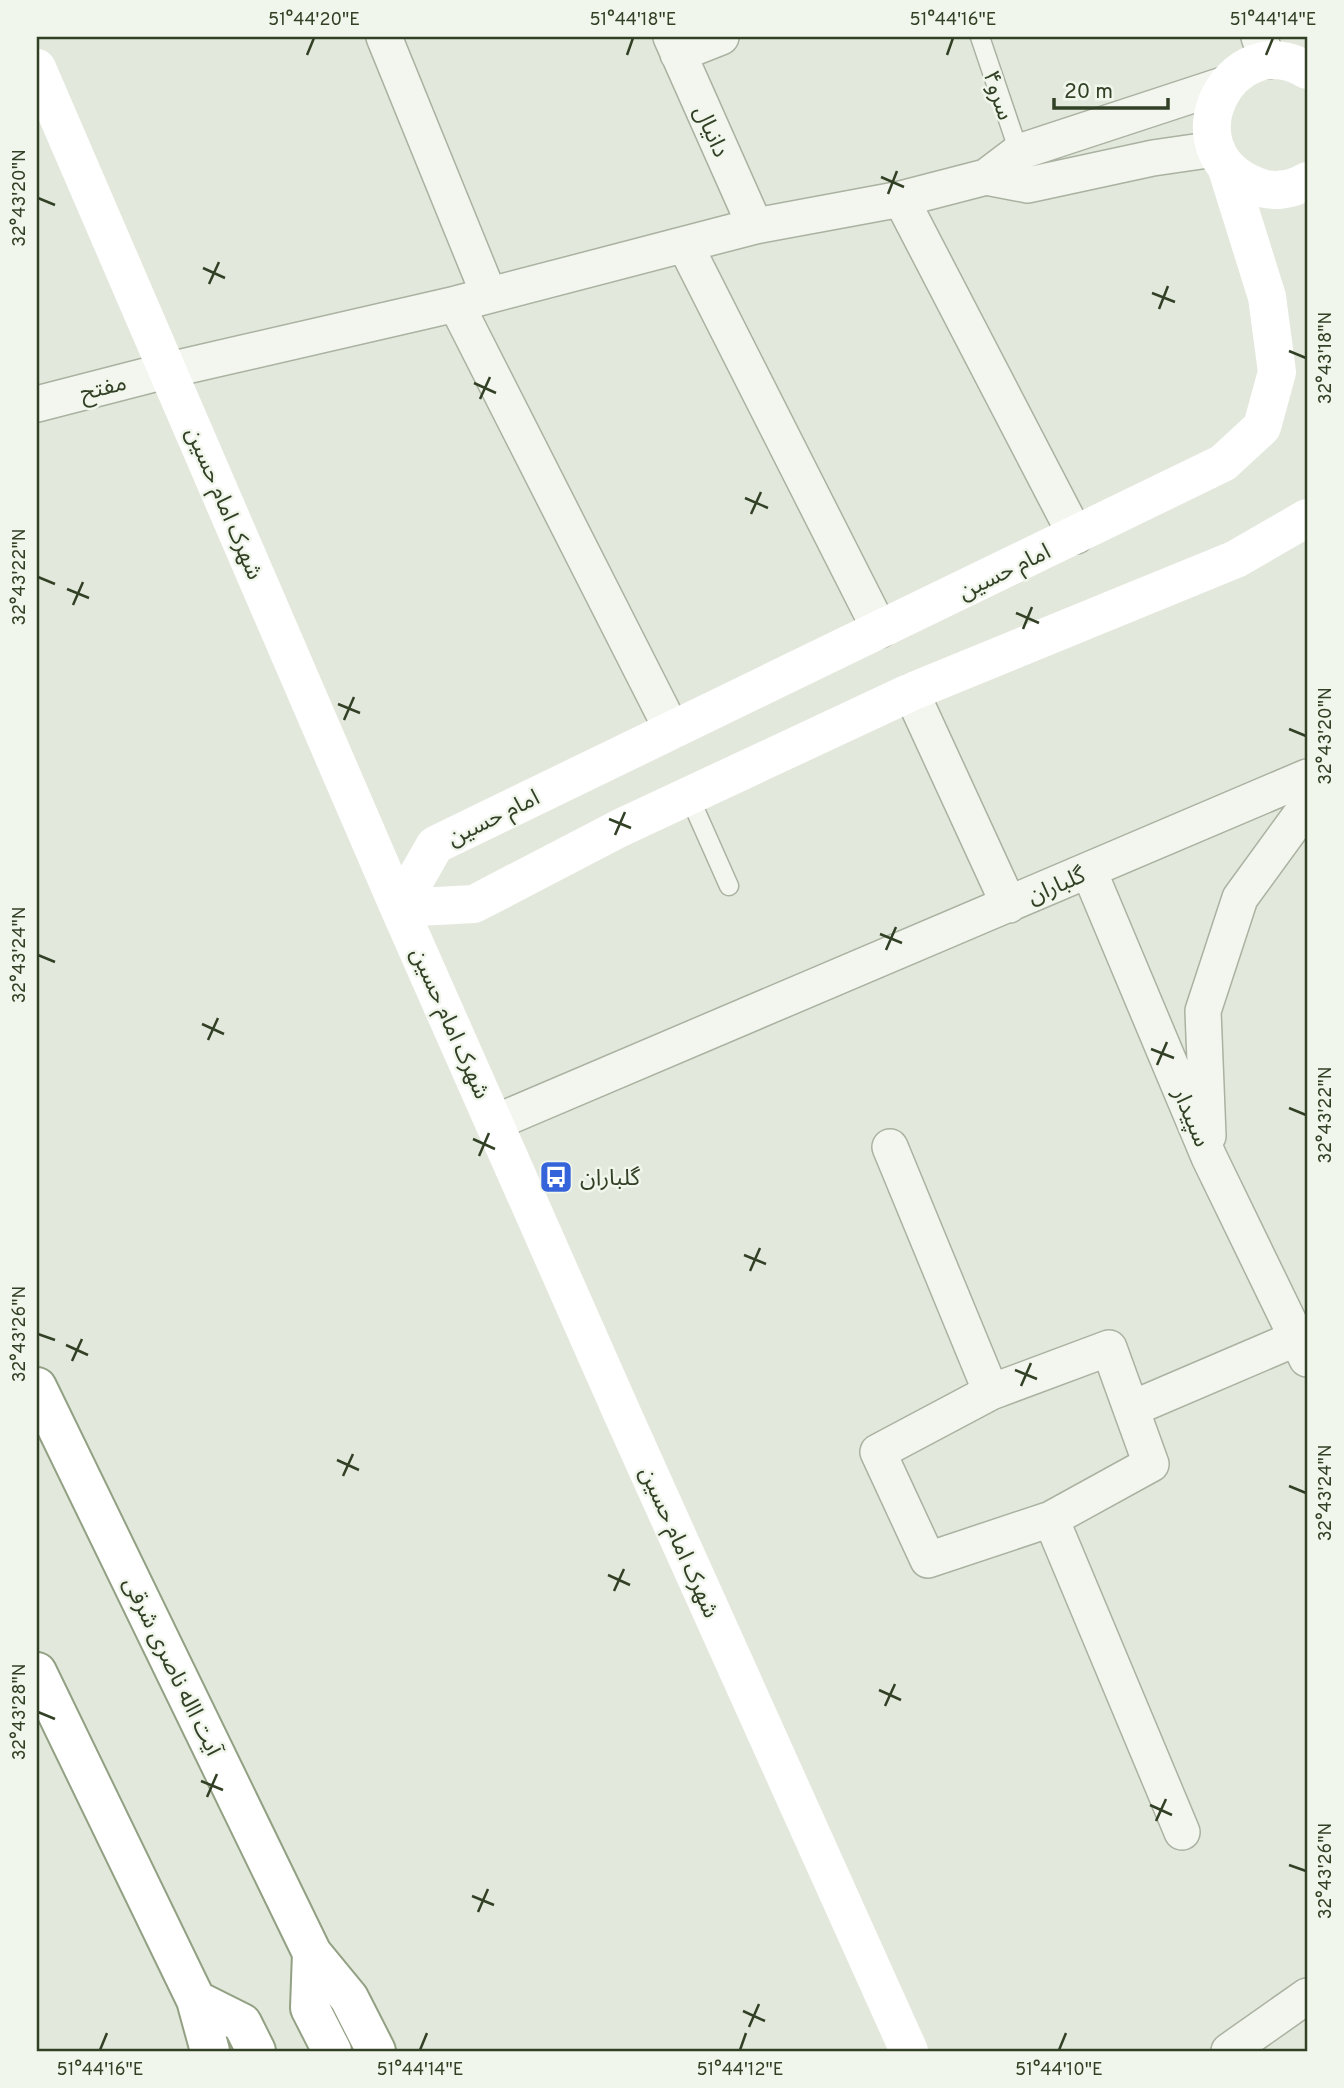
<svg xmlns="http://www.w3.org/2000/svg" width="1344" height="2088" font-family="Overpass,'Noto Sans Arabic',sans-serif">
<style>
.lines{fill:none;stroke-linecap:round;stroke-linejoin:round}
.lane-casing{stroke:#aab2a1;stroke-width:21}
.street-casing{stroke:#aab2a1;stroke-width:38}
.highway-casing{stroke:#92a083;stroke-width:42}
.lane{stroke:#f3f6ef;stroke-width:18}
.street{stroke:#f3f6ef;stroke-width:35}
.secondary{stroke:#fff;stroke-width:38}
.highway{stroke:#fff;stroke-width:38}
.ticks{fill:none;stroke:#324025;stroke-width:2.5}
.labels{text-anchor:middle;stroke-width:5;stroke-linejoin:round;paint-order:stroke}
.street-label{font-size:23px;fill:#324025;stroke:#f1f6ec}
.poi-label{font-size:23px;fill:#324025;stroke:#f1f6ec;text-anchor:start}
.neatline{fill:none;stroke:#324025;stroke-width:2.5}
.ticks-label{font-size:18px;text-anchor:middle;fill:#324025}
</style>
<rect width="100%" height="100%" fill="#e3e8dc"/>
<g class="lines">
<defs>
<path id="lane" d="M980,37l39,115
M689,796l40,90"/>
<path id="street" d="M384,37l105,258
M671,37l84,189
M1259,37l9,24
M678,54l43,-17
M986,177l42,8 125,-27 62,-9
M901,199l175,337
M685,245l195,385
M456,304l216,426
M37,404l132,-34 287,-66 299,-78 146,-27 85,-22 33,-25 207,-68
M911,692l98,213
M1089,871l120,286 98,202
M496,1122l811,-345
M1208,1136l-5,-125 37,-113 67,-92
M890,1147l101,245
M1131,1409l166,-71
M1051,1519l-123,41 -50,-108 113,-60 118,-44 42,116 -100,55 131,313
M1229,2051l78,-55"/>
<path id="highway" d="M37,1387l275,566 37,45 27,53
M37,1672l159,328 14,51
M312,1953l-2,55 22,43
M196,2000l46,23 14,28"/>
</defs>
<use href="#lane" class="lane-casing"/>
<use href="#street" class="street-casing"/>
<use href="#highway" class="highway-casing"/>
<use href="#lane" class="lane"/>
<use href="#street" class="street"/>
<path class="secondary" d="M37,68l362,840 223,505 287,638
M1307,70c-76,-46 -142,81 -51,116 16,7 36,4 51,-5
M399,908l36,-63 788,-382 39,-36 15,-55 -10,-75 -40,-128
M399,908l75,-4 146,-76 291,-136 325,-133 71,-41"/>
<use href="#highway" class="highway"/>
</g>
<path class="ticks" d="M307,55l7,-17M627,55l6,-17M947,55l6,-17M1266,55l7,-17M881,177l23,10M888,194l9,-23M38,198l17,7M203,268l22,10M209,284l10,-22M1152,293l23,9M1159,309l9,-23M1289,351l17,7M474,383l22,10M480,399l10,-22M745,498l23,10M751,514l10,-22M38,577l17,7M67,589l22,9M73,605l10,-23M1016,613l23,10M1023,629l9,-22M338,704l22,9M344,720l10,-23M1289,729l17,7M609,819l22,9M615,835l10,-23M880,934l22,9M886,950l10,-23M38,955l17,7M202,1024l22,10M208,1040l10,-22M1151,1049l23,9M1157,1065l10,-23M1289,1108l17,7M473,1139l22,10M479,1156l10,-23M744,1255l22,9M750,1271l10,-23M38,1334l17,6M66,1345l22,10M72,1361l10,-22M1015,1370l22,9M1021,1386l10,-23M337,1460l22,10M343,1476l10,-22M1289,1486l17,7M608,1575l22,10M614,1591l10,-22M879,1690l22,10M885,1706l10,-22M38,1712l17,7M201,1781l22,9M207,1797l10,-23M1150,1805l22,10M1156,1821l10,-22M1289,1865l17,6M472,1896l22,9M478,1912l10,-23M743,2011l22,10M749,2027l10,-23M100,2050l7,-17M420,2050l7,-17M740,2050l6,-17M1059,2050l7,-17"/>
<defs>
<symbol id="bus-square" viewBox="-11 -11 22 22"><rect x="-9" y="-9" width="18" height="18" rx="4" fill="#3564da" stroke="#f1f6ec"/><path d="M-5-6H5V4H4V6H2V4H-2V6H-4V4H-5ZM-3.5-4V0h7V-4ZM-3.5 1.2v1.5H-2V1.2ZM2 1.2v1.5H3.5V1.2Z" fill="#fff"/></symbol>
</defs>
<g fill-rule="evenodd">
<use href="#bus-square" x="537" y="1158" width="38" height="38"/>
</g>
<g class="labels">
<g class="street-label">
<text transform="translate(999 95) rotate(71)" y="8">سرو۴</text>
<text transform="translate(712 131) rotate(66)" y="8">دانیال</text>
<text transform="translate(103 387) rotate(-14)" y="8">مفتح</text>
<text transform="translate(225 503) rotate(67)" y="8">شهرک امام حسین</text>
<text transform="translate(1004 571) rotate(-26)" y="8">امام حسین</text>
<text transform="translate(493 817) rotate(-26)" y="8">امام حسین</text>
<text transform="translate(1056 885) rotate(-23)" y="8">گلباران</text>
<text transform="translate(451 1023) rotate(66)" y="8">شهرک امام حسین</text>
<text transform="translate(1192 1117) rotate(67)" y="8">سپیدار</text>
<text transform="translate(680 1542) rotate(66)" y="8">شهرک امام حسین</text>
<text transform="translate(173 1666) rotate(64)" y="8">آیت االه ناصری شرقی</text>
</g>
<g class="poi-label">
<text x="580" y="1185">گلباران</text>
</g>
</g>
<rect width="1344" height="2088" fill="none" stroke="#f1f6ec" stroke-width="77"/>
<path d="M1054 98v10h114v-10" fill="none" stroke="#324025" stroke-width="3.5"/>
<text x="1064" y="98" font-size="21" fill="#324025" stroke="#f1f6ec" stroke-width="5" paint-order="stroke">20 m</text>
<rect x="38" y="38" width="1268" height="2012" class="neatline"/>
<g class="ticks-label">
<text x="314" y="25">51°44'20"E</text>
<text x="633" y="25">51°44'18"E</text>
<text x="953" y="25">51°44'16"E</text>
<text x="1273" y="25">51°44'14"E</text>
<text transform="translate(19 198) rotate(-90)" y="6">32°43'20"N</text>
<text transform="translate(1325 358) rotate(-90)" y="6">32°43'18"N</text>
<text transform="translate(19 577) rotate(-90)" y="6">32°43'22"N</text>
<text transform="translate(1325 736) rotate(-90)" y="6">32°43'20"N</text>
<text transform="translate(19 955) rotate(-90)" y="6">32°43'24"N</text>
<text transform="translate(1325 1115) rotate(-90)" y="6">32°43'22"N</text>
<text transform="translate(19 1334) rotate(-90)" y="6">32°43'26"N</text>
<text transform="translate(1325 1493) rotate(-90)" y="6">32°43'24"N</text>
<text transform="translate(19 1712) rotate(-90)" y="6">32°43'28"N</text>
<text transform="translate(1325 1871) rotate(-90)" y="6">32°43'26"N</text>
<text x="100" y="2075">51°44'16"E</text>
<text x="420" y="2075">51°44'14"E</text>
<text x="740" y="2075">51°44'12"E</text>
<text x="1059" y="2075">51°44'10"E</text>
</g>
</svg>
